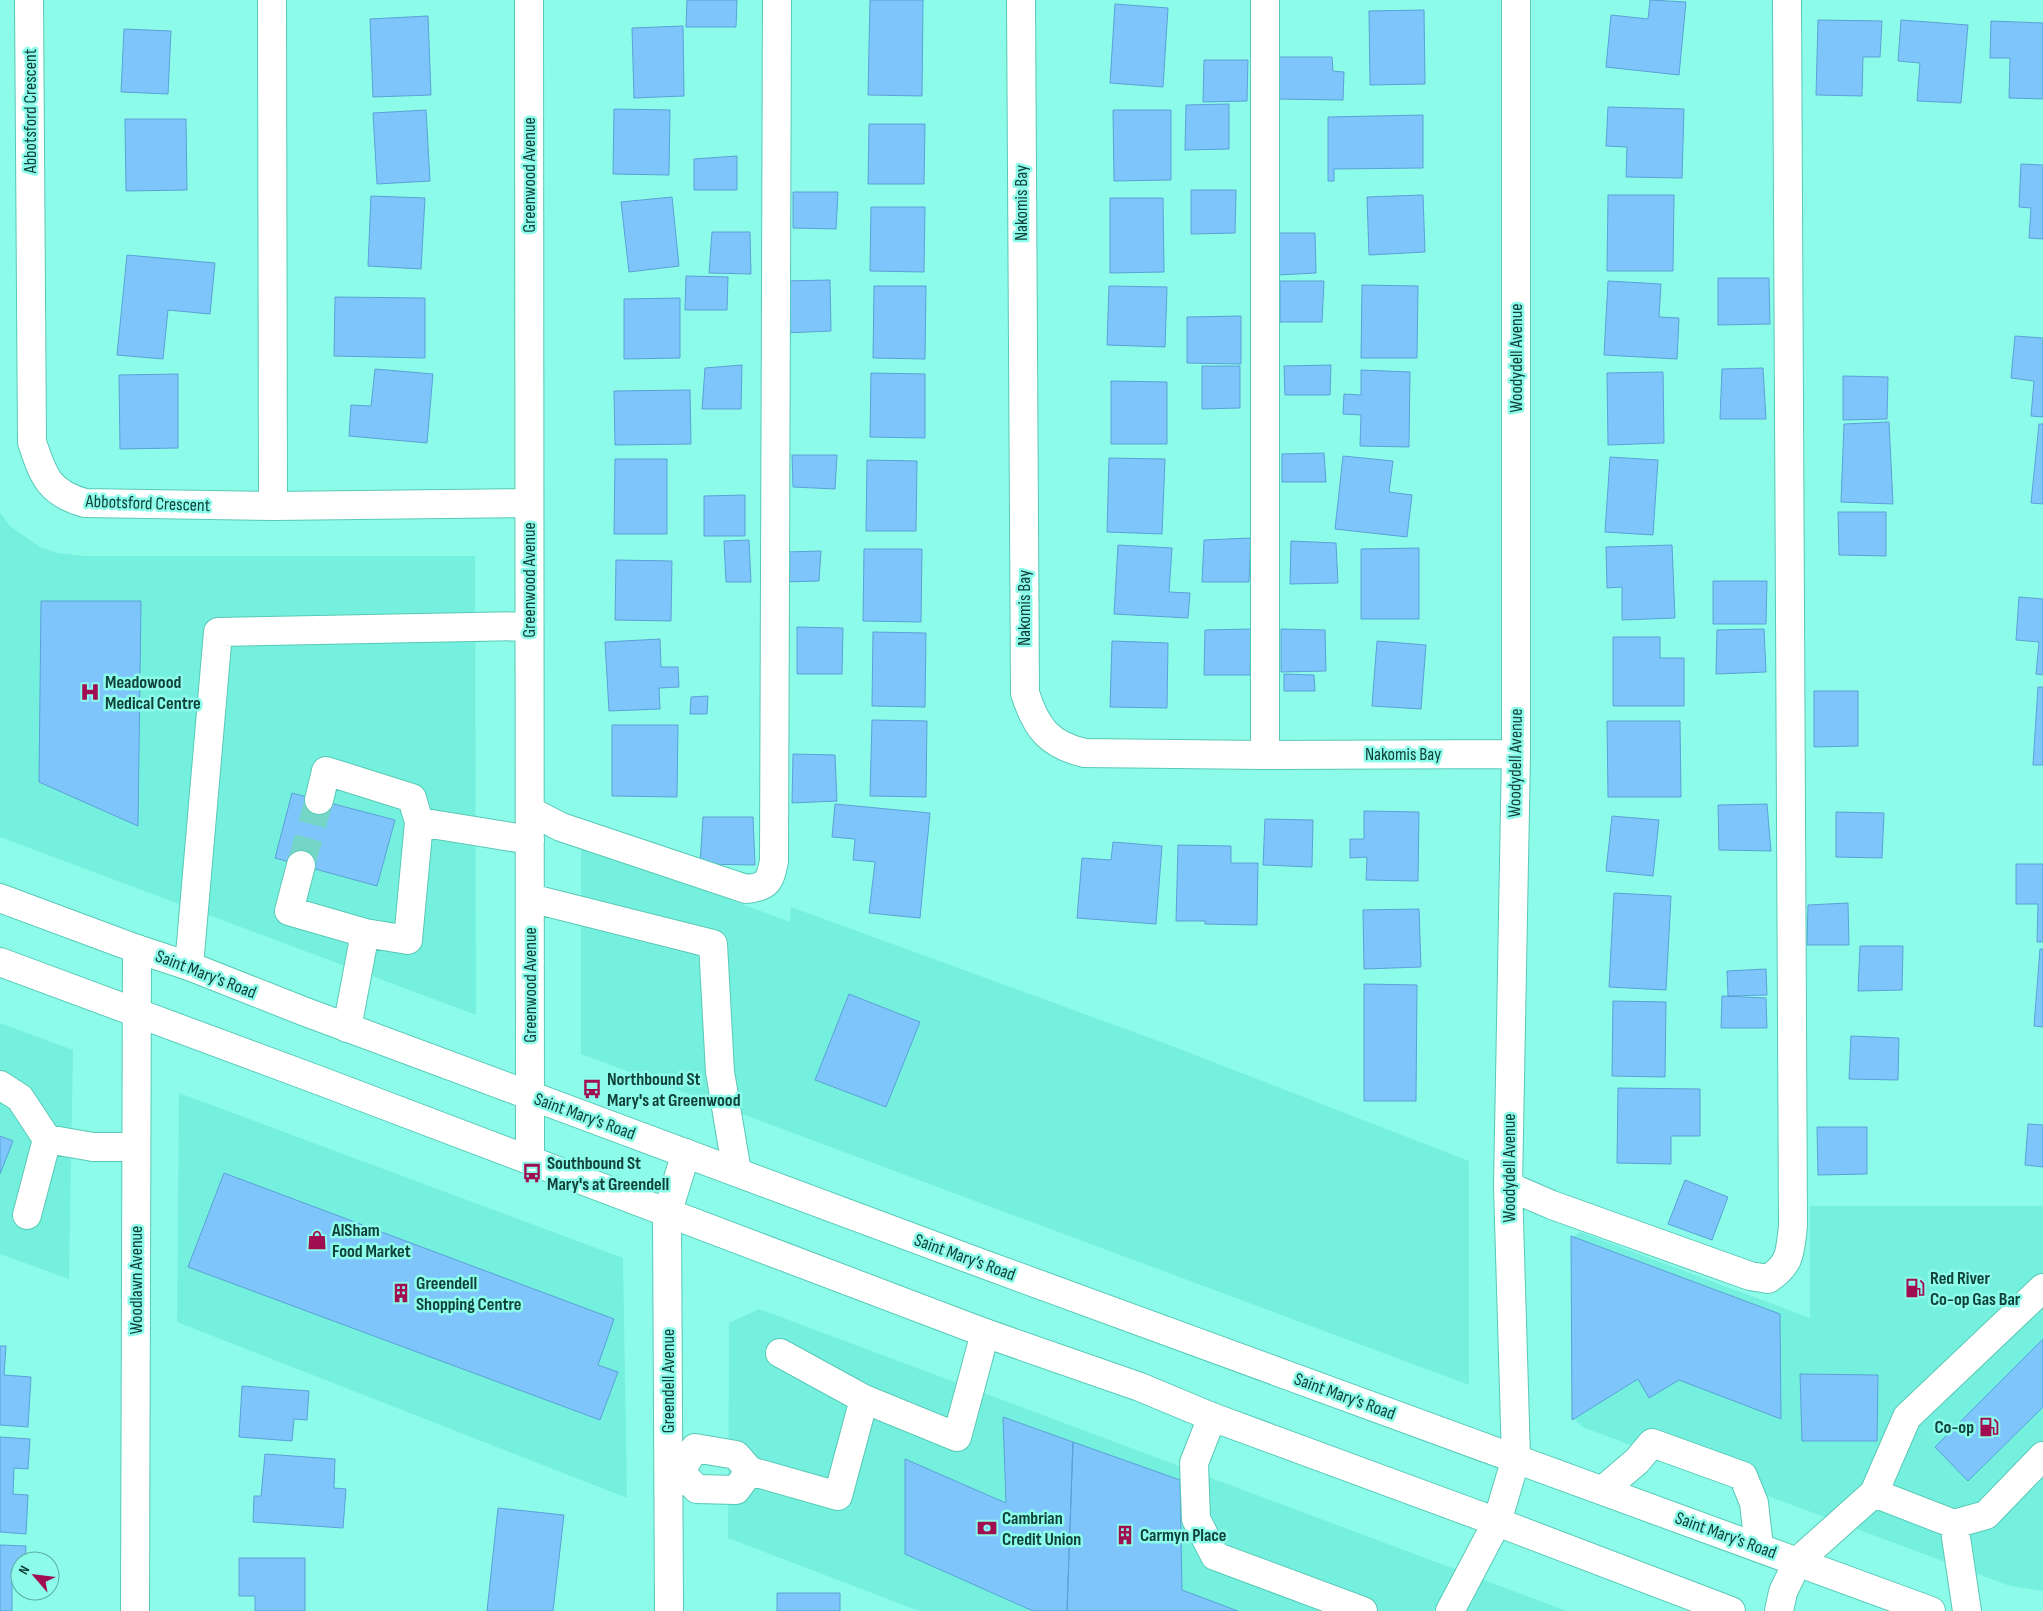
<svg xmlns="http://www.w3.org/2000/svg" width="2043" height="1611" font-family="'Sofia Sans Condensed',sans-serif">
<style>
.built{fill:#76f0de}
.building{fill:#7dc5fb;stroke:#5aa2d5}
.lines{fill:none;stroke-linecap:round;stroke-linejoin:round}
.minor-tunnel{stroke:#74d6c6;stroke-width:28;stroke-dasharray:28 14;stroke-linecap:butt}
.minor-casing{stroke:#59c9b7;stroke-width:30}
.major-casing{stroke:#59c9b7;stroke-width:30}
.minor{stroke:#fff;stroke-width:28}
.major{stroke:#fff;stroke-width:28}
.labels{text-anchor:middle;stroke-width:5;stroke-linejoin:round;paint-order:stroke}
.street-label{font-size:18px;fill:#10413a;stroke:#8dfbe9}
.poi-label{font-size:18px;font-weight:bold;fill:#10413a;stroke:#8dfbe9;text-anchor:start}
</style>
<rect width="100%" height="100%" fill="#8dfbe9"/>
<path class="built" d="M0,513l10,13 30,21 17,6 27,3h391l1,459 -476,-178z
M581,844l209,78 1,-15 373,136 305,118v224l-888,-331z
M0,1023l73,27 -4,229 -69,-25z
M179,1093l444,165 4,240 -450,-176z
M1810,1206h233v385l-33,-5 -428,-159 -9,-9v-181l7,-5 230,86z
M759,1309l808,302h-648l-191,-73 1,-215z"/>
<path class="building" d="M687,0h50l-1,27h-50z
M870,0h53l-1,96 -54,-1z
M1650,0l36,2 -7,73 -73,-8 5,-52 37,4z
M1115,4l53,4 -5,79 -53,-4z
M1424,10l1,74 -55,1 -1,-74z
M428,16l3,79 -58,2 -3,-78z
M1818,20l64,1 -2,36h-17l-1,39 -46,-1z
M1901,20l67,5 -7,78 -44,-2 3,-38 -22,-2z
M1991,21l52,2v76l-34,-1 1,-40h-20z
M683,26l1,70 -50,2 -2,-70z
M124,29l47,2 -3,63 -47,-2z
M1277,57h55l1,14 11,1 -1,28 -66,-1z
M1204,60h44l-1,41 -44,1z
M1229,104v45l-44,1 1,-45z
M1608,107l76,2 -2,69 -56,-1 1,-30 -21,-1z
M614,109l56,1 -1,65 -56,-1z
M426,110l4,71 -53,3 -4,-71z
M1113,110h58v70l-57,1z
M1423,115v53l-89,1v12h-6v-64z
M125,119h61l1,71 -61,1z
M869,124h56l-1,60h-56z
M737,156v34h-43v-31z
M2021,164l22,1v74l-14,-1 2,-30 -12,-1z
M1191,190h45l-1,43 -44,1z
M793,192h45l-2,37 -43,-1z
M1423,195l2,57 -56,3 -2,-58z
M1608,195h66l-1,76h-66z
M371,196l54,2 -4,71 -53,-3z
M672,197l7,69 -50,6 -8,-70z
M1110,198h53l1,74 -54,1z
M871,207h54l-1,65 -54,-1z
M712,232h38l1,42 -42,-1z
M1278,233h37l1,40 -38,2z
M127,255l88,8 -5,51 -42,-4 -5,49 -46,-4z
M686,276l42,1 -1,33h-42z
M1718,278h51l1,46 -52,1z
M830,280l1,51 -46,2 1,-52z
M1280,281h44l-2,41h-42z
M1608,281l53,3 -2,33 20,1 -2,41 -73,-4z
M1362,285l56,1 -1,72h-56z
M874,286h52l-1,73 -52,-1z
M1109,286l58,1 -2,60 -58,-2z
M335,297l90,1v60l-91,-2z
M680,298v60l-56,1v-60z
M1241,316v48l-54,-1v-46z
M2015,336l28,2v79l-12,-1 3,-35 -23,-3z
M742,365l-1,44h-39l3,-41z
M1331,365l-1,30h-45l-1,-29z
M1202,366h38v42l-38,1z
M1763,368l3,51h-46l2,-50z
M375,369l58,5 -6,69 -78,-7 2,-31 20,1z
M1361,370l49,2 -1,75 -49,-1 1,-31 -18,-1 1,-20 17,1z
M1663,372l1,71 -56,2 -1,-72z
M871,373l54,1v64l-55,-1z
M178,374v74l-58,1 -1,-74z
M1843,376l45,1 -1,42 -44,1z
M1111,381l56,1v62h-56z
M690,390l1,54 -76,1 -1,-54z
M1889,422l4,82 -52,-2 3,-78z
M2039,424h4v80l-12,-1z
M1324,453l2,29h-44v-28z
M792,455h45l-2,34 -42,-2z
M1343,456l50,5 -4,31 23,3 -5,42 -72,-8z
M1610,457l48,3 -5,75 -48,-3z
M1109,458l56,1 -3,75 -55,-2z
M615,459h52v75h-53z
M867,460l50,1 -1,70h-50z
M745,495v41h-41v-40z
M1838,512h48v44l-47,-1z
M1251,538l-2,44h-47l2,-42z
M749,540l2,42h-25l-2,-41z
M1291,541l45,2 2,40 -48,1z
M1118,545l54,3 -3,44 21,1 -2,25 -74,-4z
M1672,545l3,73 -53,2v-33l-15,1 -1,-41z
M1419,548v71h-58v-70z
M864,549h58l-1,73 -58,-1z
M821,551l-2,30 -38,1 3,-30z
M616,560l56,1 -1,60 -56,-1z
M1713,581h54l-1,43h-53z
M2019,597l24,2v76l-7,-1 3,-32 -23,-2z
M41,601h100l-3,225 -99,-44z
M797,627l46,1 -1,46h-45z
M1252,629l-2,46h-46l1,-45z
M1281,629l44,1 1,41 -45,1z
M1764,629l2,43 -50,2 1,-44z
M873,632l53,1 -1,74 -53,-1z
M1613,637h47v21h24v48h-71z
M660,639l1,28h17l1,20 -20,1 1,21 -51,2 -4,-69z
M1112,641l56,2 -1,65 -57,-1z
M1377,641l49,4 -5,64 -49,-3z
M1284,674l30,1 1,16h-31z
M2038,687h5v78h-10z
M1814,691h44v55l-44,1z
M708,696l-1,18h-17l1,-17z
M872,720l55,1 -1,76 -56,-1z
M1607,721h73l1,76h-73z
M612,725h66l-1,72 -65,-1z
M793,754l42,1 2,46 -45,2z
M292,793l103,27 -18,66 -102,-28z
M835,804l95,9 -10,105 -51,-5 6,-51 -22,-2 2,-21 -23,-2z
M1767,804l4,47 -52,-1 -1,-45z
M1364,811l55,1 -1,69 -52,-1 1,-23 -17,1v-19h14z
M1836,812l48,1 -2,45 -46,-1z
M1612,816l47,4 -6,56 -47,-5z
M703,817h50l2,48 -55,-1z
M1265,819l48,1 -1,47 -49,-2z
M1113,842l49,4 -6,78 -79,-6 5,-60 29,2z
M1178,845l53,1v17h27l-1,62 -52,-1v-3h-29z
M2016,864h27v78h-6l1,-38h-22z
M1614,893l57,3 -5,94 -57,-3z
M1848,903l1,42h-42l1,-40z
M1419,909l2,58 -57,2 -1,-59z
M1860,946h43l-1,44 -44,1z
M2040,949h3v78l-9,-1z
M1766,969l1,26 -39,1 -1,-25z
M1364,984l53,1 -1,116h-52z
M849,994l71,28 -34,85 -71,-27z
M1722,996l44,2 1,30h-46z
M1613,1001l53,1 -1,75 -53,-1z
M1851,1036l48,2 -1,42 -49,-1z
M1618,1088l82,1v47h-29v28l-54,-1z
M2028,1124l15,1v42l-18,-2z
M1817,1127h50v47l-49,1z
M0,1136l13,5 -13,33z
M224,1173l390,146 -16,46 20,7 -18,48 -412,-153z
M1685,1180l43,17 -16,43 -44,-16z
M1571,1236l209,78 1,105 -102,-39 -30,18 -11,-19 -66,41z
M2043,1339v68l-75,74 -33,-34z
M0,1346h6l-2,29 27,2 -3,50 -28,-2z
M1800,1374l78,1 -1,66h-75z
M242,1386l67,5 -2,29 -13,-1 -2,22 -53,-4z
M1003,1417l70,25 -6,169h-34l-128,-57v-95l101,44z
M0,1437l30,2 -2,30 -14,-1 -1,26 15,1 -2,39 -26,-2z
M1073,1442l107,38 2,110 56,21h-171z
M265,1454l70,5 -1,29 12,1 -3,39 -90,-6 1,-26h7z
M498,1508l66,7 -11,96h-66z
M0,1545l26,1 -1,15h-5v7h-8v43h-12z
M239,1558h66v53h-50v-15h-16z
M777,1593h63v18h-63z"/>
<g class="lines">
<path class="minor-tunnel" d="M301,865l18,-65"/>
<defs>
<path id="minor" d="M29,0l3,442c11,33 16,51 53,61l188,3 256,-3
M272,0l1,506
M529,0l1,1160
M1021,0l4,693c11,35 24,52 60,60l180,2 251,-1
M1265,755v-755
M319,800l7,-29 86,27 7,24
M530,811l31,16 185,62c22,-2 24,-8 28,-28l3,-861
M301,865l-12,46 76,22
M530,898l183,46 7,128 17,100
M189,966l29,-334 310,-6
M347,1028l18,-95 43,7 11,-118 111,18
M0,1085l20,13 27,41
M1508,1186l44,19 198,71 18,3c23,-15 22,-27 25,-53l-6,-1226
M27,1215l20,-76 46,8h43
M780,1353l84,46
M1212,1417l-18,46 2,56 19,37 148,55
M669,1471l11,1 17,17 39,1 14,-19 -14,-16 -41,-7 -15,24
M750,1471l88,25 26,-97 93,38 28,-104
M1603,1490l34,-29 15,-18 91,33 11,27 5,44
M1874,1493l80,31 32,-9 57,-59
M1954,1524l13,87
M135,1611l2,-662
M669,1611l-2,-397 19,-61
M1450,1611l47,-89 19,-64 -8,-272 8,-432v-754
M1779,1611l4,-19 15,-31 76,-68 33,-76 136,-129"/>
<path id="major" d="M0,898l137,51 52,17 114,45 683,254 945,346
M0,962l318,118 667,253 155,54 72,30 285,105 234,89"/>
</defs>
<use href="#minor" class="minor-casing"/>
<use href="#major" class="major-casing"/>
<use href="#minor" class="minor"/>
<use href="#major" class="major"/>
</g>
<defs>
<symbol id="hospital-bare" viewBox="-9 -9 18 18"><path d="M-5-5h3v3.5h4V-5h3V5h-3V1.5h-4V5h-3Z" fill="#a10d51" stroke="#8dfbe9" stroke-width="2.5" paint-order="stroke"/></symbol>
<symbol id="bus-bare" viewBox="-9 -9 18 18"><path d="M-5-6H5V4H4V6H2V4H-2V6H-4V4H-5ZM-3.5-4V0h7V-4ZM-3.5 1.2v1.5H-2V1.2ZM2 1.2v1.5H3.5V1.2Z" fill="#a10d51" stroke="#8dfbe9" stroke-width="2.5" paint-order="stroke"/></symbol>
<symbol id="shop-bare" viewBox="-9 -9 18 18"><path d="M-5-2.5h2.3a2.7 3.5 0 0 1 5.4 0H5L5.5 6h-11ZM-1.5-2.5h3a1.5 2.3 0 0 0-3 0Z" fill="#a10d51" stroke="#8dfbe9" stroke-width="2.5" paint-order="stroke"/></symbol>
<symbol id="fuel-bare" viewBox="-9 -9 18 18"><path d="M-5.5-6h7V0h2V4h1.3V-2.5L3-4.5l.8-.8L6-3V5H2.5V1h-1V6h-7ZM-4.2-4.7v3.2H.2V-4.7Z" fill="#a10d51" stroke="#8dfbe9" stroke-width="2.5" paint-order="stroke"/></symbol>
<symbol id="building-bare" viewBox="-9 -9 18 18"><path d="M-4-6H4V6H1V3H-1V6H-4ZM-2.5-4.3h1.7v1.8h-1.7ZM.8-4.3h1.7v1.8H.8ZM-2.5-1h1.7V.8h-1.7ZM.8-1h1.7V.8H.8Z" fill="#a10d51" stroke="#8dfbe9" stroke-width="2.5" paint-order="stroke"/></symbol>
<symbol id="bank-bare" viewBox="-9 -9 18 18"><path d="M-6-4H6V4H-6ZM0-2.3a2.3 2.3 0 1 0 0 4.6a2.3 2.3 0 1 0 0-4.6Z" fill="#a10d51" stroke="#8dfbe9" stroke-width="2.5" paint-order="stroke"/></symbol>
</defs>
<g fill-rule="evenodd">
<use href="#hospital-bare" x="76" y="678" width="28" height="28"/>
<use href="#bus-bare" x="578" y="1075" width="28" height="28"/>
<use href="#bus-bare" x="518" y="1159" width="28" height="28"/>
<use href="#shop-bare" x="303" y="1226" width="28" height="28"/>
<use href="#fuel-bare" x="1901" y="1274" width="28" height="28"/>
<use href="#building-bare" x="387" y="1279" width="28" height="28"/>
<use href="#fuel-bare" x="1975" y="1413" width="28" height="28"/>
<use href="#bank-bare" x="973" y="1514" width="28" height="28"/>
<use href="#building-bare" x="1111" y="1521" width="28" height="28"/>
</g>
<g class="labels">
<g class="street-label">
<text transform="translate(30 111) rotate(-90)" y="6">Abbotsford Crescent</text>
<text transform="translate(529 175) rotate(-90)" y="6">Greenwood Avenue</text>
<text transform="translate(1021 203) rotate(-90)" y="6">Nakomis Bay</text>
<text transform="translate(1516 358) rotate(-90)" y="6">Woodydell Avenue</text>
<text transform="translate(148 503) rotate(2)" y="6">Abbotsford Crescent</text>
<text transform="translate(529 580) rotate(-90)" y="6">Greenwood Avenue</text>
<text transform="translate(1024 608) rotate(-90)" y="6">Nakomis Bay</text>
<text x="1403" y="760">Nakomis Bay</text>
<text transform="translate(1515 763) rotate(-89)" y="6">Woodydell Avenue</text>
<text transform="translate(206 974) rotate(21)" y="6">Saint Mary’s Road</text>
<text transform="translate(530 985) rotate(-90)" y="6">Greenwood Avenue</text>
<text transform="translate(585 1116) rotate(20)" y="6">Saint Mary’s Road</text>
<text transform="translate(1509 1168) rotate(-90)" y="6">Woodydell Avenue</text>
<text transform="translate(965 1257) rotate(20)" y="6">Saint Mary’s Road</text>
<text transform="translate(136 1280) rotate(-90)" y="6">Woodlawn Avenue</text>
<text transform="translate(668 1381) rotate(-90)" y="6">Greendell Avenue</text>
<text transform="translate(1345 1396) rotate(20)" y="6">Saint Mary’s Road</text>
<text transform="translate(1726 1535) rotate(20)" y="6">Saint Mary’s Road</text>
</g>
<g class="poi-label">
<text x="105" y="688">Meadowood<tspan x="105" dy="21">Medical Centre</tspan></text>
<text x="607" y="1085">Northbound St<tspan x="607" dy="21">Mary's at Greenwood</tspan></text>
<text x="547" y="1169">Southbound St<tspan x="547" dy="21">Mary's at Greendell</tspan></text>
<text x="332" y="1236">AlSham<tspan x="332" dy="21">Food Market</tspan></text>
<text x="1930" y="1284">Red River<tspan x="1930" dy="21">Co-op Gas Bar</tspan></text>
<text x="416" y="1289">Greendell<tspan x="416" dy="21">Shopping Centre</tspan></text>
<text x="1974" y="1433" text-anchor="end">Co-op</text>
<text x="1002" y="1524">Cambrian<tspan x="1002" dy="21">Credit Union</tspan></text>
<text x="1140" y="1541">Carmyn Place</text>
</g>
</g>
<g transform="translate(35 1576) rotate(298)"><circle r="24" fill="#8dfbe9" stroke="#5bb1a3"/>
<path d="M0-4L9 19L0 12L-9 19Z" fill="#a10d51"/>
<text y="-8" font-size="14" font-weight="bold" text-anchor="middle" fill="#10413a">N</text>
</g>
</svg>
